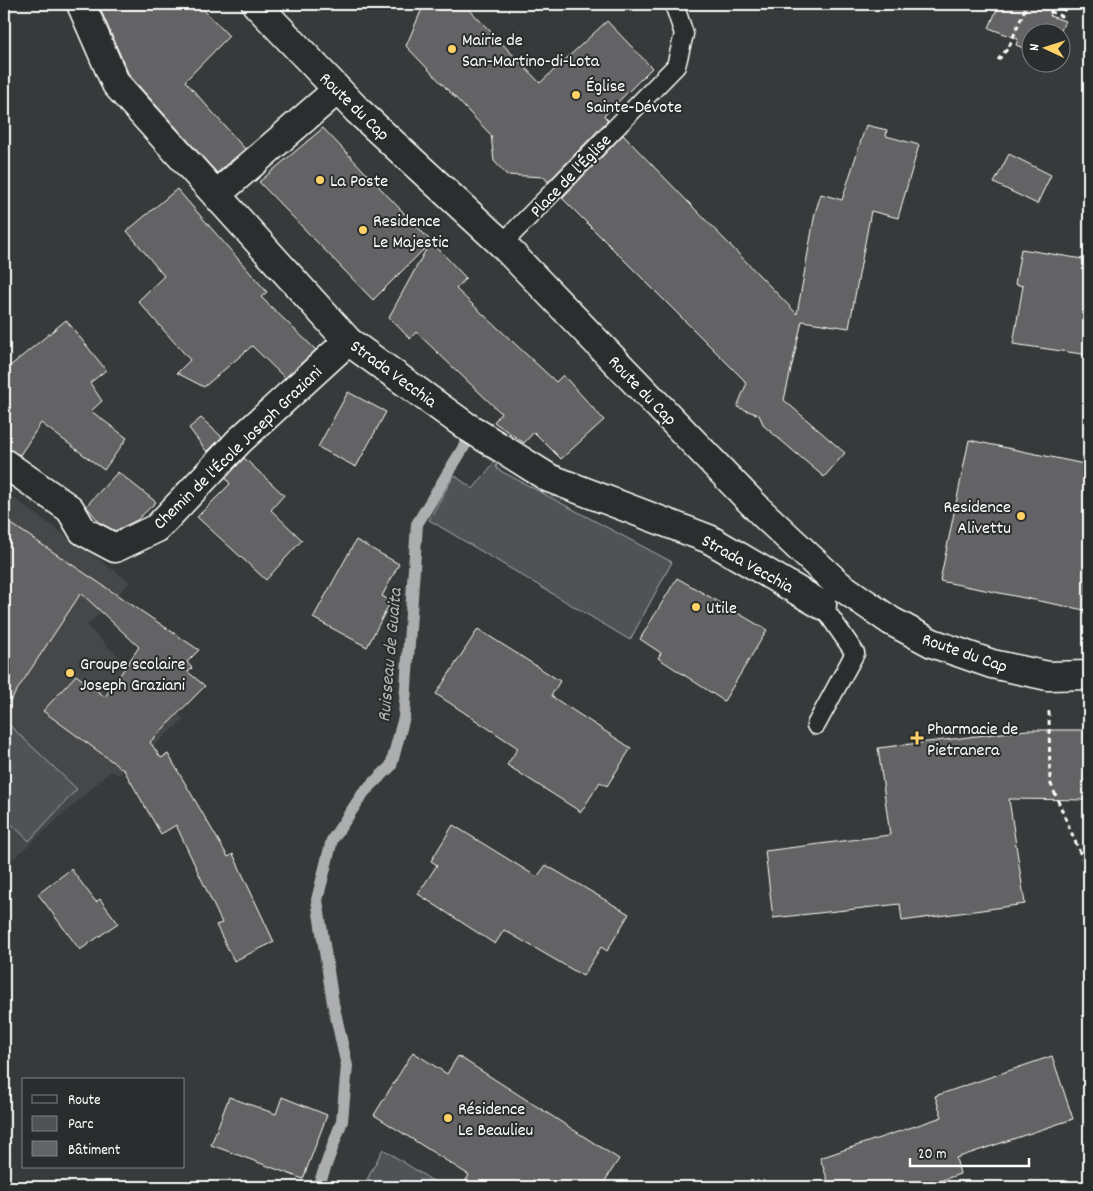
<svg xmlns="http://www.w3.org/2000/svg" width="1093" height="1191" font-family="Dekko,sans-serif">
<style>
.built{fill:#444748}
.green{fill:#505354;stroke:#a8a9aa}
.lines{fill:none;stroke-linecap:round;stroke-linejoin:round}
.stream{stroke:#adaeaf;stroke-width:12}
.building{fill:#636465;stroke:#fff}
.lane-casing{stroke:#fff;stroke-width:21}
.street-casing{stroke:#fff;stroke-width:31}
.secondary-casing{stroke:#fff;stroke-width:31}
.path{stroke:#fff;stroke-width:3;stroke-dasharray:5 4;stroke-linecap:butt}
.lane{stroke:#2a2d2e;stroke-width:18}
.street{stroke:#2a2d2e;stroke-width:28}
.secondary{stroke:#2a2d2e;stroke-width:28}
.poi-dot{fill:#ffd166;stroke:#2a2d2e;stroke-width:2}
.labels{text-anchor:middle;stroke-width:4;stroke-linejoin:round;paint-order:stroke}
.poi-label{font-size:18px;fill:#fff;stroke:#2a2d2e;text-anchor:start}
.street-label{font-size:18px;fill:#fff;stroke:#2a2d2e}
.water-label{font-size:19px;font-style:italic;fill:#b4b5b5;stroke:#2a2d2e}
</style>
<rect width="100%" height="100%" fill="#373a3b"/>
<filter id="ink" filterUnits="userSpaceOnUse"><feTurbulence type="fractalNoise" baseFrequency=".02" numOctaves="2"/><feDisplacementMap in="SourceGraphic" scale="10" xChannelSelector="R" yChannelSelector="G"/><feConvolveMatrix kernelMatrix="1 2 1 2 8 2 1 2 1" color-interpolation-filters="sRGB"/></filter>
<g filter="url(#ink)">
<path class="built" d="M4,491l126,91 -43,44 97,94 -65,55 -8,-4 -100,90 -7,-11z"/>
<path class="green" d="M496,460l1,9 175,93 -42,78 -201,-120 25,-45 19,14z
M4,720l73,69 -48,52 -25,-24z
M383,1149l59,38h-79z"/>
<g class="lines">
<path class="stream" d="M318,1187l24,-66 5,-55 -14,-63 -16,-103 15,-60 32,-48 27,-26 13,-49 13,-193 51,-84"/>
</g>
<path class="building" d="M98,4h100l31,32 -44,45 60,68 -28,24 -88,-98z
M424,4h40l76,79 67,-62 45,47 -48,48 4,4 -60,62 -4,-5 -37,-2 -13,-14 -3,-26 -85,-89z
M999,4h55l-4,12 15,5 -5,12 -30,-1v19l-14,-6 2,-6 -29,-11z
M866,125l21,5 -1,6 33,9 -21,73 -27,-7 -22,117 -47,-7 -18,79 61,53 -21,24 -60,-51 -5,-11 -22,-8 9,-22 -2,-5 -182,-182 61,-63 174,179 18,-101 6,-19 21,6z
M323,128l143,150 -10,11 100,93 7,-7 41,45 -43,39 -27,-27 -10,11 -30,-21 7,-9 -85,-81 -6,7 -21,-22 40,-73 -56,56 -114,-118z
M1009,154l42,21 -14,29 -43,-21z
M177,189l90,103 -6,5 55,53 -31,28 -33,-32 -48,41 -27,-14 13,-13 -52,-59 26,-25 -37,-45z
M1021,249l68,11v95l-76,-11 10,-58 -8,-2z
M66,320l40,50 -16,13 12,18 -11,10 36,27 -23,32 -63,-47 -21,32 -16,-7v-77z
M348,392l38,20 -30,55 -38,-20z
M201,418l21,19 -15,15 -18,-24z
M969,440l120,25v146l-149,-30z
M244,458l40,37 -13,15 31,30 -36,40 -69,-63 33,-33 -4,-6z
M118,472l38,30 -19,18 -22,11 -15,-8 -14,-17z
M4,519l195,131 -12,12 5,6 -4,4 17,14 -55,56 11,16 7,-4 60,103 5,-3 41,88 -40,19 -18,-36 6,-2 -46,-98 -15,9 -37,-64 -81,-59 33,-36 29,22 34,-50 -58,-54 -77,117z
M356,540l43,24 -17,32 9,5 -24,46 -54,-29z
M677,578l90,52 -43,71 -66,-43 3,-5 -21,-14z
M478,629l82,52 -9,15 80,52 -24,38 -7,-4 -19,30 -74,-47 11,-17 -82,-54z
M1027,730h62v70l-80,-1 16,105 -123,17 -2,-17 -127,14 -8,-67 125,-16 -12,-87z
M453,825l84,52 9,-12 83,49 -22,37 -6,-4 -18,29 -79,-46 -9,14 -77,-50 19,-29 -6,-4z
M71,869l25,33 4,-3 18,24 -38,27 -42,-56z
M413,1052l34,22 11,-18 161,103 -18,28h-139l7,-12 -95,-60z
M1052,1056l21,63 -117,39 4,16 -38,13h-92l-10,-29 122,-41 -7,-21z
M229,1097l47,17 6,-17 45,18 -24,64 -92,-34z"/>
<g class="lines">
<defs>
<path id="lane" d="M502,244l174,-178 8,-32 -10,-30
M816,725l39,-72 -33,-48"/>
<path id="street" d="M81,4l35,80 232,257 118,85 83,52 160,61 113,66
M216,195l121,-105
M4,463l66,46 13,22 32,17 42,-20 82,-87 109,-100"/>
<path id="secondary" d="M256,4l102,107 144,133 260,269 77,72 52,36 41,22 60,21 56,12 41,-1"/>
</defs>
<use href="#lane" class="lane-casing"/>
<use href="#street" class="street-casing"/>
<use href="#secondary" class="secondary-casing"/>
<path class="path" d="M1033,4l28,12 6,-12
M998,60l11,-13 18,-43
M1049,711l1,71 39,92"/>
<use href="#lane" class="lane"/>
<use href="#street" class="street"/>
<use href="#secondary" class="secondary"/>
</g>
</g>
<g class="poi-dot">
<circle cx="452" cy="49" r="5"/>
<circle cx="576" cy="95" r="5"/>
<circle cx="320" cy="180" r="5"/>
<circle cx="363" cy="230" r="5"/>
<circle cx="1021" cy="516" r="5"/>
<circle cx="696" cy="607" r="5"/>
<circle cx="70" cy="673" r="5"/>
<path d="M914.5 730.5h5v5h5v5h-5v5h-5v-5h-5v-5h5z"/>
<circle cx="448" cy="1118" r="5"/>
</g>
<g class="labels">
<g class="poi-label">
<text x="462" y="45">Mairie de<tspan x="462" dy="21">San-Martino-di-Lota</tspan></text>
<text x="586" y="91">Église<tspan x="586" dy="21">Sainte-Dévote</tspan></text>
<text x="330" y="186">La Poste</text>
<text x="373" y="226">Residence<tspan x="373" dy="21">Le Majestic</tspan></text>
<text x="1011" y="512" text-anchor="end">Residence<tspan x="1011" dy="21">Alivettu</tspan></text>
<text x="706" y="613">Utile</text>
<text x="80" y="669">Groupe scolaire<tspan x="80" dy="21">Joseph Graziani</tspan></text>
<text x="927" y="734">Pharmacie de<tspan x="927" dy="21">Pietranera</tspan></text>
<text x="458" y="1114">Résidence<tspan x="458" dy="21">Le Beaulieu</tspan></text>
</g>
<g class="street-label">
<text transform="translate(355 106) rotate(44)" y="6">Route du Cap</text>
<text transform="translate(570 175) rotate(-46)" y="6">Place de l'Église</text>
<text transform="translate(394 373) rotate(36)" y="6">Strada Vecchia</text>
<text transform="translate(643 390) rotate(46)" y="6">Route du Cap</text>
<text transform="translate(237 447) rotate(-44)" y="6">Chemin de l'École Joseph Graziani</text>
<text transform="translate(748 563) rotate(29)" y="6">Strada Vecchia</text>
<text transform="translate(965 652) rotate(19)" y="6">Route du Cap</text>
</g>
<g class="water-label">
<text transform="translate(388 655) rotate(-85)" y="7">Ruisseau de Guaita</text>
</g>
</g>
<rect width="1093" height="1191" fill="none" stroke="#2a2d2e" stroke-width="20"/>
<rect x="10" y="10" width="1073" height="1171" fill="none" stroke="#fff" stroke-width="2" filter="url(#ink)"/>
<rect x="22" y="1078" width="162" height="90" fill="#2a2d2e" stroke="#7f8182"/>
<rect x="32" y="1095" width="25" height="8" fill="#2a2d2e" stroke="#7f8182"/>
<text x="68" y="1104" font-size="15" fill="#ffffff">Route</text>
<rect x="32" y="1116" width="25" height="15" fill="#505354" stroke="#7f8182"/>
<text x="68" y="1128" font-size="15" fill="#ffffff">Parc</text>
<rect x="32" y="1141" width="25" height="15" fill="#636465" stroke="#7f8182"/>
<text x="68" y="1154" font-size="15" fill="#ffffff">Bâtiment</text>
<g transform="translate(1046 48) rotate(274)"><circle r="24" fill="#2a2d2e" stroke="#7f8182"/>
<path d="M0-4L9 19L0 12L-9 19Z" fill="#ffd166"/>
<text y="-8" font-size="14" font-weight="bold" text-anchor="middle" fill="#ffffff">N</text>
</g>
<path d="M910 1158v8h119v-8" fill="none" stroke="#ffffff" stroke-width="2.5"/>
<text x="918" y="1158" font-size="15" fill="#ffffff" stroke="#2a2d2e" stroke-width="4" paint-order="stroke">20 m</text>
</svg>
